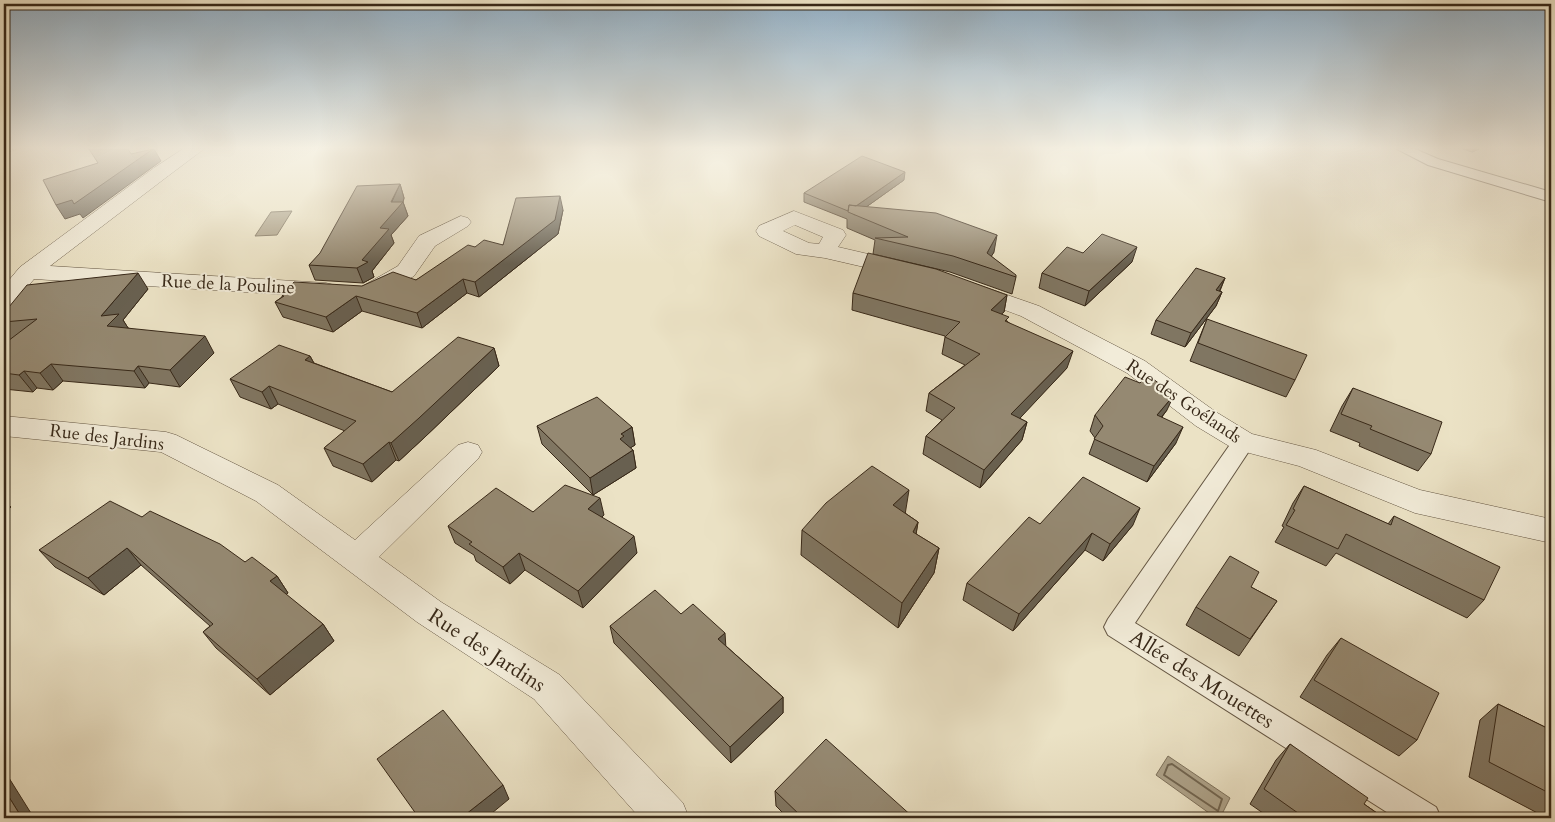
<svg xmlns="http://www.w3.org/2000/svg" width="1555" height="822" font-family="Cardo,serif">
<style>
.water{fill:#aea38a;stroke:#7e725c}
.lines{fill:none;stroke-linecap:round;stroke-linejoin:round}
.shore{stroke:#726651;stroke-width:2}
.service-casing{stroke:#645643;stroke-width:2}
.pedestrian-casing{stroke:#645643;stroke-width:1}
.minor-casing{stroke:#645643;stroke-width:1}
.path{stroke:#372818;stroke-width:2.5;stroke-dasharray:1 2;stroke-linecap:butt}
.service{fill:#f2ecd9;fill-rule:evenodd}
.pedestrian{fill:#f2ecd9;fill-rule:evenodd}
.minor{fill:#f2ecd9;fill-rule:evenodd}
.wall{fill:#807662;stroke:#372818}
.shaded-wall{fill:#686050;stroke:#372818}
.building{fill:#958972;stroke:#372818}
.labels{text-anchor:middle;stroke-width:4;stroke-linejoin:round;paint-order:stroke}
.street-label{font-size:18px;fill:#372818;stroke:#f2ecd9}
.near-street-label{font-size:21px;fill:#372818;stroke:#f2ecd9}
</style>
<rect width="100%" height="100%" fill="#ebe2c5"/>
<filter id="stains"><feTurbulence type="fractalNoise" baseFrequency=".004" numOctaves="4"/><feColorMatrix values="0 0 0 0 .2 0 0 0 0 .09 0 0 0 0 .02 0 0 0 .5 -.17"/></filter>
<radialGradient id="worn" r=".72"><stop offset=".6" stop-color="#630" stop-opacity="0"/><stop offset="1" stop-color="#630" stop-opacity=".3"/></radialGradient>
<path class="water" d="M292,211l-15,24 -22,1 16,-24z
M1168,756l62,42 -10,20h-4l-60,-43z"/>
<g class="lines">
<path class="shore" d="M1172,764l50,35 -4,12 -54,-36 4,-10z"/>
<defs>
<path id="service" d="M1397,149h18l23,10 113,33v10l-123,-37z
M1244,434l8,2 3,6 -120,181 301,184 5,11h-45l-288,-183 -4,-8 4,-8 128,-183z"/>
<path id="pedestrian" d="M183,149h21l-36,27h-14l-3,-4 3,-4z"/>
<path id="minor" d="M161,166l7,2 3,4 -3,4 -118,90 276,17 8,2 4,5 -4,5 -8,2 -292,-18 -22,27 -8,2v-22l16,-19 134,-99z
M794,211l49,19 3,5 -8,12 73,17 3,5 -3,5 -8,2 -78,-18 -29,-4 -37,-18 -3,-5 3,-5zM795,225l28,12 -4,7 -10,-1 -26,-12z
M461,216l7,2 3,4 -3,4 -33,20 -21,30 -37,21 -8,2 -8,-2 -4,-5 4,-5 37,-21 21,-30z
M970,282l69,24 106,55 71,51 36,22 64,16 104,40 131,29v24l-136,-30 -116,-47 -65,-17 -38,-23 -69,-53 -106,-57 -59,-22 -4,-5 4,-5z
M4,416l162,16 10,3 102,50 77,55 103,-95 10,-3 10,3 4,7 -4,7 -99,98 62,45 119,73 123,128 6,15h-49l-106,-119 -117,-77 -161,-121 -95,-49 -157,-16z"/>
</defs>
<use href="#service" class="service-casing"/>
<use href="#pedestrian" class="pedestrian-casing"/>
<use href="#minor" class="minor-casing"/>
<path class="path" d="M4,153l12,-4"/>
<use href="#service" class="service"/>
<use href="#pedestrian" class="pedestrian"/>
<use href="#minor" class="minor"/>
</g>
<path class="wall" d="M1463,149h16l-7,3z
M904,180l-38,27 128,45 -3,4 25,21 -4,17 -62,-22 -77,-18 2,-14 -28,-12v-9l-43,-17v-9z
M400,184l4,14 -1,4 5,14 -17,19 3,8 -22,28 2,6 -11,6 -48,-3 -6,-15z
M563,210l-5,24 -79,63 -12,-4 -45,35 -60,-17 -29,21 -50,-15 -8,-15 7,-5v-1l134,-16 59,-33 28,-2z
M1083,253l49,9 -47,44 -46,-18 3,-15z
M1225,278l-5,13 2,1 -6,14 -31,41 -34,-13 5,-14z
M148,289l-25,31 5,8 86,25 -34,34 -31,-4 -4,5 -82,-7 -10,9 -16,-2 -4,4 -29,-3v-45l6,-5h-1l-5,-6v-20z
M853,293l154,2 -3,17 -3,2 7,8 59,46 -48,50 8,4 -5,18 -42,48 -57,-34 3,-18 16,-16 -16,-9 3,-18 36,-28 -23,-11 3,-17v-1l-93,-26z
M1207,319l88,61 -9,17 -96,-36z
M494,348l5,18 -73,70 -27,25 -3,-1 -24,22 -39,-16 -9,-18 21,-17 -67,-27 -7,5 -31,-12 -10,-18 80,-23 4,7 78,29z
M1353,388l78,66 -13,17 -59,-25 1,-3 -30,-12 12,-25z
M1167,410l-5,7 14,26 -29,39 -58,-28 6,-16 -5,-7 5,-16z
M537,426l95,1 3,18 -5,3 3,2 3,18 -43,27 -51,-51z
M1304,486l84,38 6,-8 90,84 -17,18 -131,-65 -10,13 -51,-24 9,-15 -2,-1 11,-23z
M533,512l71,3 -2,2 35,36 -54,55 -58,-38 -15,14 -34,-23 -2,-6 -19,-12 -7,-17z
M905,513l13,9 -2,12 23,14 -5,25 -36,55 -97,-73 1,-25z
M142,517l103,45 32,14 11,17 -2,2 37,29 11,17 -64,54 -54,-47 -13,-16 7,-6 -69,-61 -37,30 -49,-28 -16,-17z
M1040,524l93,1 -30,36 -18,-11 -72,81 -50,-31 4,-17z
M1251,587l26,14 -38,55 -53,-31 10,-18z
M681,614l45,32 57,51v16l-52,50 -117,-120 -4,-17z
M1341,638l76,102 -18,16 -99,-59 27,-42z
M1498,704l53,26v88h-4l-78,-41 11,-57z
M1290,744l74,60 20,14h-114l-20,-14 26,-44z
M775,791l139,27h-126l-12,-12z"/>
<path class="shaded-wall" d="M153,149h1l7,12 -78,57 -3,-4 -15,5 -9,-14z
M1474,149h5l-7,3z
M905,172l-1,8 -49,35 -6,-4z
M400,184l4,14 -1,4 5,14 -17,19 3,8 -22,28 2,6 -11,6 -6,-15 5,-8 18,-32z
M560,196l3,14 -5,24 -79,63 -4,-15z
M997,235l-3,17 -9,15 2,-14z
M1137,247l-5,15 -47,44 4,-15z
M138,273l10,16 -25,31 7,11 -12,11 -17,-26z
M1225,278l-6,14 -3,-2z
M463,279l4,14 -45,35 -5,-15z
M1222,292l-6,14 -31,41 6,-14z
M1007,295l-3,17 -17,15 4,-17z
M356,296l6,15 -29,21 -7,-15z
M205,336l9,17 -34,34 -10,-17z
M494,348l5,18 -73,70 -27,25 -8,-18z
M1073,351l-6,17 -60,64 4,-18z
M310,356l9,17 -14,-13z
M51,364l12,17 -10,9 -13,-17z
M138,366l11,17 -4,5 -11,-17z
M24,371l13,17 -4,4 -14,-17z
M269,386l9,18 -7,5 -9,-17z
M1174,395l-7,15 -16,20 6,-15z
M1027,422l-5,18 -42,48 4,-18z
M632,427l3,18 -8,5 -7,-11 1,-5z
M1183,427l-7,16 -29,39 7,-16z
M389,442l7,18 -24,22 -9,-18z
M633,450l3,18 -43,27 -3,-17z
M909,490l-4,25 -12,-10z
M600,498l4,17 -12,11 -4,-17z
M4,500l7,7 -7,7z
M1140,508l-7,17 -30,36 7,-17z
M918,522l-4,25 -1,-15z
M1092,533l-7,17 -72,81 6,-17z
M634,536l3,17 -54,55 -5,-17z
M127,548l14,17 -37,30 -16,-17z
M939,548l-5,25 -36,55 4,-25z
M519,553l6,17 -15,14 -7,-17z
M277,576l11,17 -6,5 -12,-17z
M323,624l11,17 -64,54 -13,-16z
M725,633l1,16 -8,-10z
M783,697v16l-52,50 -1,-16z
M4,770l30,48h-12l-18,-29z
M503,785l6,14 -23,19h-25z"/>
<path class="building" d="M89,149h39l3,5 22,-5 -79,55 -2,-4 -16,5 -13,-25 55,-17z
M862,156l43,16 -49,34 -7,-1 -1,6 -44,-18z
M400,184l-9,18h12l-23,26 9,1 -27,31 6,2 -11,6 -48,-3 11,-12 37,-67z
M560,196l-5,24 -80,62 -12,-3 -46,34 -61,-17 -30,21 -51,-15 9,-6h-2l12,-14 68,4 31,-14 23,8 52,-35 7,2 9,-7 19,5 13,-47z
M849,205l87,8 61,22 -10,18 29,22v2l-63,-21 -78,-18 33,-1 -60,-25z
M1102,234l35,13 -48,44 -47,-18 25,-26 16,6z
M868,253l68,16 71,26 -16,15 18,7 -4,4 68,30 -62,63 16,8 -43,48 -58,-34 29,-28 -26,-15 51,-39 -35,-17 15,-15 -107,-29z
M1196,268l29,10 -9,12 6,2 -31,41 -35,-13z
M138,273l-37,43 18,-2 -12,12 98,10 -35,34 -32,-4 -4,5 -83,-7 -11,9 -16,-2 -5,4 -15,-2v-29l33,-25 -33,3v-9l23,-28z
M1207,319l100,36 -12,25 -97,-37z
M458,337l36,11 -75,70 -28,25 -2,-1 -26,22 -39,-16 32,-27 -87,-35 -7,6 -32,-13 49,-34 31,11 -5,4 87,32z
M1148,375l26,20 -17,20 26,12 -29,39 -60,-27 9,-13 -8,-11 30,-38 15,6z
M1353,388l89,34 -11,32 -61,-25 2,-3 -31,-12z
M597,397l35,30 -11,7 3,2 -4,3 13,11 -43,28 -53,-52z
M872,466l37,24 -16,15 25,17 -5,10 26,16 -37,55 -100,-73 24,-27z
M1083,477l57,31 -30,36 -18,-11 -73,81 -52,-31 62,-66 11,7z
M565,485l35,13 -12,11 46,27 -56,55 -59,-38 -16,14 -34,-23 3,-2 -24,-16 48,-38 37,24z
M1304,486l87,39 3,-9 106,51 -16,33 -138,-66 -8,15 -52,-24 9,-15 -2,-1z
M110,501l32,16 8,-6 70,33 25,18 7,-5 25,19 -7,5 53,43 -66,55 -54,-47 10,-8 -86,-76 -39,30 -49,-28z
M1230,556l29,16 -8,15 26,14 -27,38 -54,-32z
M655,590l26,24 12,-10 32,29 -7,6 65,58 -53,50 -120,-121z
M1341,638l98,55 -22,47 -103,-60z
M1498,704l53,26v64l-62,-32z
M443,710l60,75 -42,33h-42l-42,-59z
M826,739l88,79h-111l-28,-27z
M1290,744l78,54 -4,6 20,14h-79l-41,-29z
M4,789l18,29h-18z"/>
<linearGradient id="sky" x2="0" y2="1"><stop stop-color="#91adc2"/><stop offset="0.56" stop-color="#f6f2e5"/><stop offset="1" stop-color="#f6f2e5" stop-opacity="0"/></linearGradient>
<rect width="1555" height="264" fill="url(#sky)"/>
<g class="labels">
<g class="street-label">
<text transform="translate(228 284) rotate(3)" y="6">Rue de la Pouline</text>
<text transform="translate(1184 401) rotate(34)" y="6">Rue des Goélands</text>
<text transform="translate(107 437) rotate(7)" y="6">Rue des Jardins</text>
</g>
<g class="near-street-label">
<text transform="translate(487 650) rotate(33)" y="7">Rue des Jardins</text>
<text transform="translate(1202 679) rotate(32)" y="7">Allée des Mouettes</text>
</g>
</g>
<rect width="1555" height="822" fill="none" stroke="#ebe2c5" stroke-width="20"/>
<rect x="5" y="5" width="1545" height="812" fill="none" stroke="#372818" stroke-width="2.5"/>
<rect x="10" y="10" width="1535" height="802" fill="none" stroke="#372818"/>
<rect width="100%" height="100%" filter="url(#stains)"/>
<rect width="100%" height="100%" fill="url(#worn)"/>
</svg>
